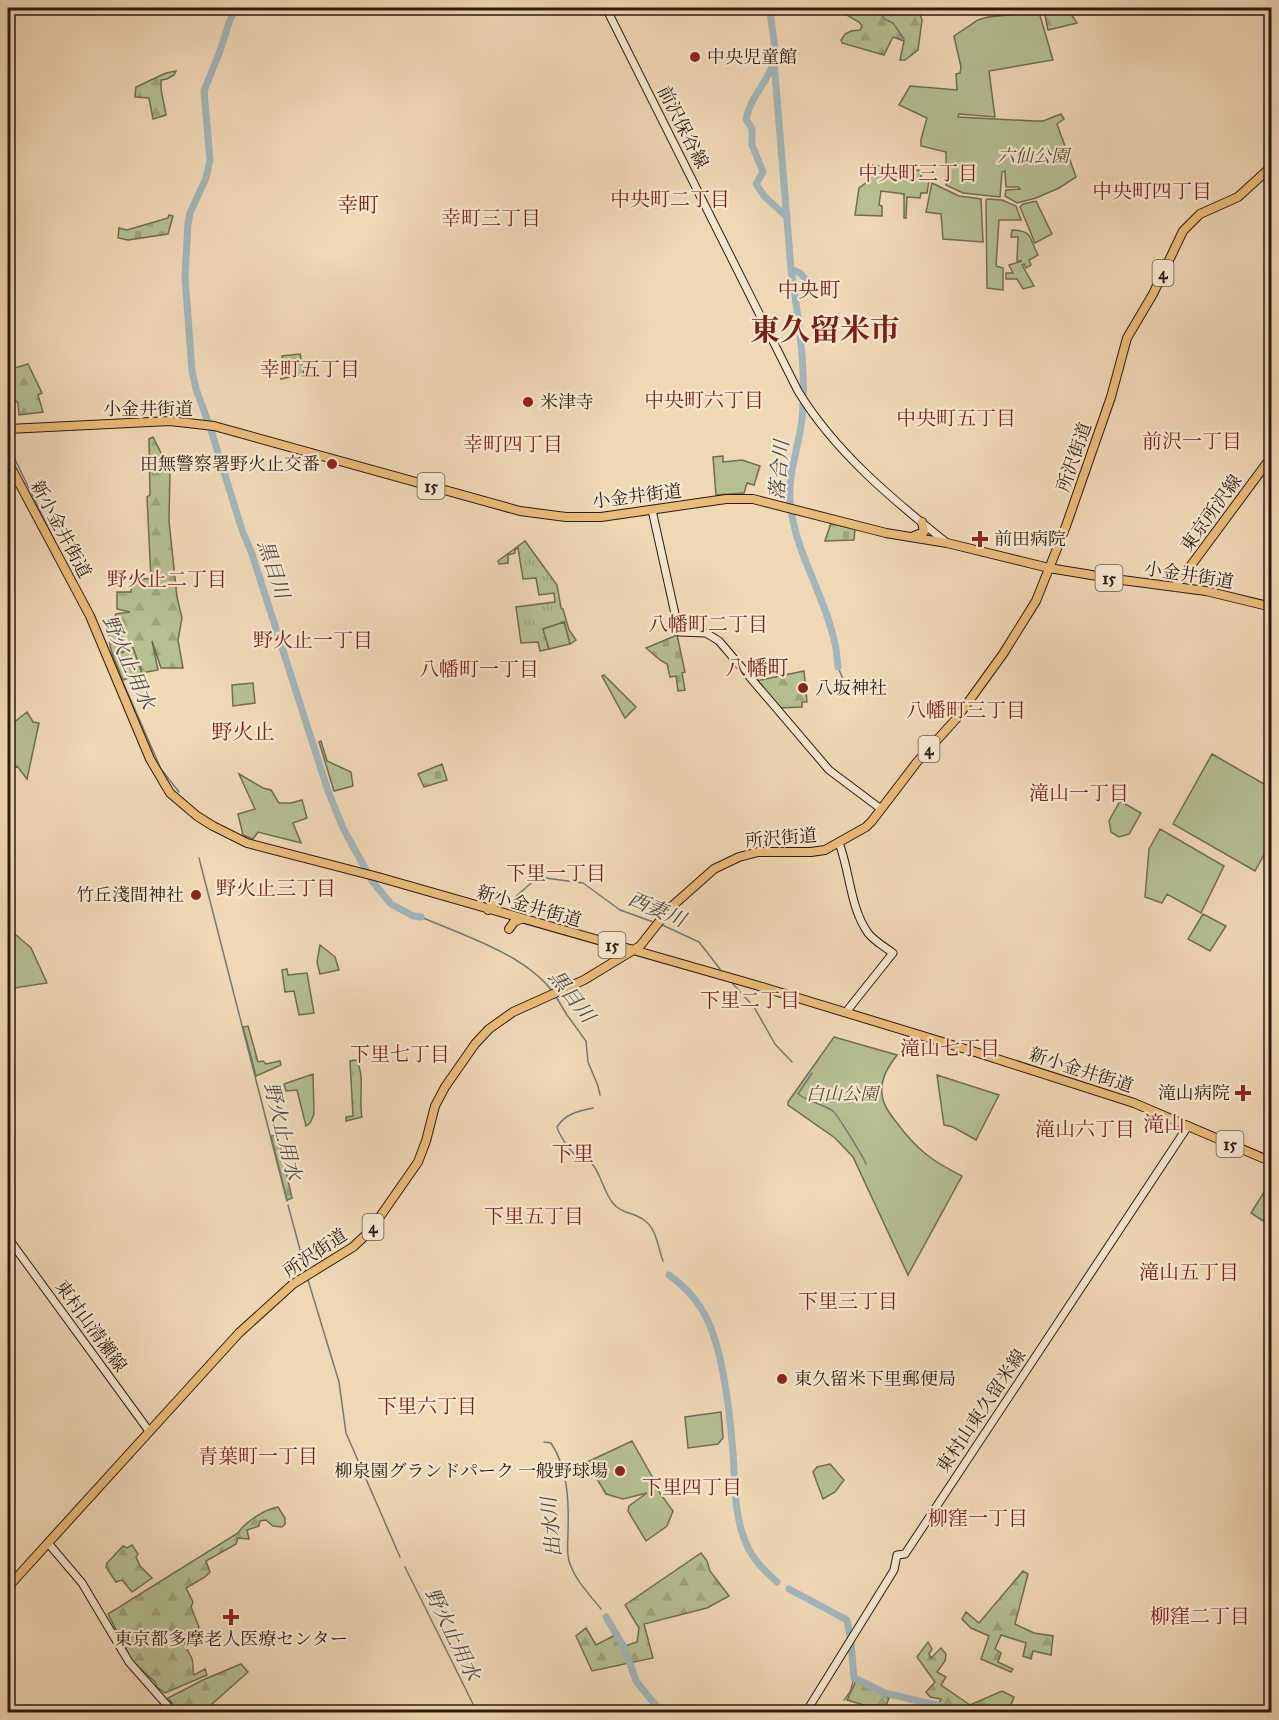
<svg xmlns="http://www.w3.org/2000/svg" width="1279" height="1720" font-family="'IM FELL Great Primer','Noto Serif JP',serif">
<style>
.grass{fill:url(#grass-tufts);stroke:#706c51;stroke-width:1.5}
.forest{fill:url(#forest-firs);stroke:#706c51;stroke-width:1.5}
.cemetery{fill:url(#cemetery-stones);stroke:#706c51;stroke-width:1.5}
.green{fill:#b5bf91;stroke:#706c51;stroke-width:1.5}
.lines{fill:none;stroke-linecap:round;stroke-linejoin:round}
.stream{stroke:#717876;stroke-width:1.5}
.river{stroke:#a0b6ba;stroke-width:7}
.secondary-casing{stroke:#2a1a11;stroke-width:9}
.primary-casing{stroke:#2a1a11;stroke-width:10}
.secondary{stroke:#f5e6cf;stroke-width:7}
.primary{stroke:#e8bc7a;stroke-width:8}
.poi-dot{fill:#8f2418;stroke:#f5e6cf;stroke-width:2}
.labels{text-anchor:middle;stroke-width:4.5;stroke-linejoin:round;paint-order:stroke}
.shield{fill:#f5e6cf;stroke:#67574a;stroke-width:1.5}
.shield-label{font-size:16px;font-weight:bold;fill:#2a1a11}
.poi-label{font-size:18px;fill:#2a1a11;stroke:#f5e6cf;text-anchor:start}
.street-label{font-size:18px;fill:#2a1a11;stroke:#f5e6cf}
.park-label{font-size:18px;font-style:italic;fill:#544c37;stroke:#f5e6cf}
.neighbourhood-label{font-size:20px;fill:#7a1f14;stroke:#f5e6cf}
.water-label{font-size:20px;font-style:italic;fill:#4d4944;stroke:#f5e6cf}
.quarter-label{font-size:21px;fill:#7a1f14;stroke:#f5e6cf}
.town-label{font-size:30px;font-weight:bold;fill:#7a1f14;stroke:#f5e6cf}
</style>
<defs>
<pattern id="grass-tufts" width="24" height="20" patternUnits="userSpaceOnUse" patternTransform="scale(1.5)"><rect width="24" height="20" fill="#b5bf91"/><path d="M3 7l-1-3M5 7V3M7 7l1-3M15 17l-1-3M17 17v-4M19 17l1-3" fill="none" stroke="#9ca47c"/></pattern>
<pattern id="forest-firs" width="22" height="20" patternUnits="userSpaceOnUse" patternTransform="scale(1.5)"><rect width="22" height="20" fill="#b5bf91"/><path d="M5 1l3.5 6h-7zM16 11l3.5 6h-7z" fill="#9ca47c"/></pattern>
<pattern id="cemetery-stones" width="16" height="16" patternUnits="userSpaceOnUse" patternTransform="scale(1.5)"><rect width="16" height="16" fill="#b5bf91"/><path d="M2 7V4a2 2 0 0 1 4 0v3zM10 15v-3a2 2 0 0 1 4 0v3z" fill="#9ca47c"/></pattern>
</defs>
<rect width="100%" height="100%" fill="#f0d8b5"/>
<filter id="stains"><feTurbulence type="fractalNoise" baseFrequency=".00333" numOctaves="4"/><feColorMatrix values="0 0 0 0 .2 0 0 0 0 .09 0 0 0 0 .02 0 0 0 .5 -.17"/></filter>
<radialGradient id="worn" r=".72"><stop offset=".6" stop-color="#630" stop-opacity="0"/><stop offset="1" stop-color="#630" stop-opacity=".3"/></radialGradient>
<path class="grass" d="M525,541l32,44 4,23 2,1 6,21 7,10 -6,4 -6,-22 -21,7 6,20 -9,2 -2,-9 -17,1 -5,-36 39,-5 -1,-9 -15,2 -3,-17 -13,1 -5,-31 -3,2v3l-7,2v8l-9,1 -1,-3z
M248,1026l10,36 5,-1 3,3 14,-3 1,4 -25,11 -13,-49z
M356,1060c10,16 2,39 6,57l-16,4v-4l7,-1 -3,-55z"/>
<path class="forest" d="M839,8h44l4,6 9,1 22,-7 4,12 -4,30 -13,10h-5l4,-19 -11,-4 -9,18 -42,-12 -1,-3 4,-6 6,-3 9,-1 2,-4 -3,-4 -21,-12z
M1057,8h10l10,15 -29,7 -4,-19 12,-2z
M176,71l-2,4 -7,4 -6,1v9l5,26 -13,4 -4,-21 -14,-1 1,-10 30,-14z
M28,364l14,29 -4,2 5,17 -24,3 -1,-12 -4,-4 -6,2v-31z
M153,437l17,34 -1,50 8,76 5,21 -4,22 5,28h-22l-9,-27 6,29 -16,3 -9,-25 -20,8c-6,-17 -5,-26 3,-42l14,-2 -13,-3v-17h14l1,-14 19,1 -4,-82 3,-2 -1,-56z
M804,671l3,31h-5v5l-24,1 -22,-27z
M278,1135l14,63 -5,2 -16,-64z
M278,1507l7,11v6l-3,3 -9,-1 -7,-6 -6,1 -1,5 -12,4 2,9 -11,-1 -2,6 -30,17 4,11 -5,5 -19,11 7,14 -2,5 8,20 -14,13c-1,9 4,11 7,19 2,6 0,11 2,16l11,-6 2,6 -42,18 -8,-6 -2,-5 -23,-21 -24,-47 130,-81c7,-11 27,-24 40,-26z
M132,1545l6,9 -2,3 4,9 12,12 -20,14 -10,-12 -6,2 -10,-15 1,-4 16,-17 4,2z
M701,1553l6,8 3,10 19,25 -22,12 -63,16 9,34 -61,13 -16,-35 10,-8 10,17 19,-10 7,12 15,-5 2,-14 -14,-23z
M1023,1571l5,3 -13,50 19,9 19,3 -2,19 -18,-4 -2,8 -8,-3 3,-13 -25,-8 -6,14 6,4 -3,9 15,7 -2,3 -30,-13 8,-23 -18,-8 -9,-9 4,-7 13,11z
M928,1642l4,7 -3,5 2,4 10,-10 5,6 -1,7 -8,11 9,5 -5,8 29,20 32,-14 12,6 -5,13 3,2h-67l-8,-5 4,-8 -11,-2 -4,-5 9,-10 -18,-25z
M241,1664l7,8 -45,40h-23l-12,-14 37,-19z
M856,1681l33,17 -4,10 -8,-3h-13l-17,-5z"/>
<path class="cemetery" d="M169,215l4,1 -5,18 -40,6 -10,-2 1,-10 8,2 41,-12z
M831,523l24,6 -1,11 -29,1z
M677,635l8,37 -3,1 3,17 -7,1 -2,-15 -6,1 -3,-13 -7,-4 -14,-12z
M442,764l5,16 -23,7 -6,-13z"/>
<path class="green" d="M1039,12l14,48 -64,11 6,46 -36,-3 -1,3 76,4h9l18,-7 3,5 -7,5 19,53 -17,11 -23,10 -19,5 -12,-7 1,-6 14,-1 -2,-2h-12l-1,-16 -3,1 -2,25 -37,-4 -17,-8v-33l-25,-6v-7l6,-21 -28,-13 11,-19 47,4 -1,-16 4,-1 1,-6 -7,-31 24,-16 10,-3z
M873,165c16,4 32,3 49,6l-1,7 8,3 -2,12h-6l-1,5 -13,-1 -1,21h-2v-24l-23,-3 -2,14 3,1v10l-27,-1 4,-27 8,-6 3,-15z
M932,183l27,13 22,3 2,43 -40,-3 -2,-25 -15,-2z
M988,199l14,1 14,6 5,14h-22l-3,46 7,2v22l-16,-2 -1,-88z
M1036,201l16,33 -17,9 -15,-36 3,-3z
M1012,230c23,1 17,10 26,25l-9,5 2,5 -5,3 -2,-4 -2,1 12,21 -11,3 -6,-10h-11v-6h7l-4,-8 13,-4h-5l1,-24h-7z
M300,354l4,20 -23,5 1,-23z
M723,456v6l19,-2 18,6 -6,19 -7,-2 -3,10 -28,2 -3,-38z
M564,622l6,22 -21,5 -6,-20z
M133,648l9,25 -19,7 -10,-24z
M604,675l32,32 -11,11 -23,-42z
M253,683l2,20 -22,3 -1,-21z
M27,712l6,10 6,1 -12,56 -10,-13 -5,4 -4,-12v-31z
M321,741l6,20 24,11 2,14 -19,5 -15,-49z
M1212,754l59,34v54l-16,29 -82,-47z
M239,774l24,14 8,2 8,13h12l11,-3 5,18 -14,5 8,20 -43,-11 -5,7 -10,-4 -5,-21 17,-5z
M1120,801l21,12 -12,21 -10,3 -8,-5 -2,-11z
M1160,829l64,37 -23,47 -34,-19 -5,9 -17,-6 4,-48z
M1203,914l23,12 -16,25 -22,-12z
M8,928l23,20 16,35 -39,6z
M320,945l15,12 4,13 -19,4 -3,-12z
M287,969l1,6 19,-2 7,40 -15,2 -5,-24 -9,1 -3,-22z
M834,1037l63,18c-9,12 -17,24 -15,39 1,11 8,20 15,29 20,27 35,38 65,53l-54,99 -55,-118 -18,-19 -47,-33v-3z
M313,1074l1,40 -4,9 -4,3 -9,-36 -11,1 -2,-7z
M937,1075l62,20 -23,45 -23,-13 -9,-2z
M1264,1192l7,4v30l-20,-13z
M721,1412l2,26 -5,6 -30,4 -3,-31z
M632,1441l26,46 -1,2 16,22 -6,15 -21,15 -18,-30 1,-5 18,-13 -24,6 -17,-5 -19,-32z
M830,1464l14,16 -9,12 -12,7 -10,-27 4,-5z"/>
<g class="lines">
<path class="stream" d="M880,8l4,11 9,4 11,16
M8,445l51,105
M101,632l60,137 18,23
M838,667l9,22
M199,858l88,343
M513,899l25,-22 45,6 37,27 36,13
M421,917c41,18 103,37 131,74
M660,924l39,18 21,27
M733,984l21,23 21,37 17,18
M555,995l12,20 19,26 2,21 10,24 2,9
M812,1073l-14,21c11,8 25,10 35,17 4,3 31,47 33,53
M593,1108c-15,3 -28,6 -36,19 1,6 12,22 17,27 4,4 11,2 16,7 11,12 13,29 22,41 9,12 21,10 32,18 13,9 14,28 19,41
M288,1205l18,67
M308,1280l31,102 7,51 54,124
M544,1442l7,1c17,25 18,59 17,89 0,10 -2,22 2,32 6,17 20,31 31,45
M405,1567l72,145
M844,1700l6,-8 4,-14"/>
<path class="river" d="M236,8l-6,12 -10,31 -16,40 6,69 -4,18 -16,35 -2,11 -3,52 7,95 4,18 15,41 31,100 10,24 76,237 15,37 29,53 19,23 22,12 8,1
M770,8c0,17 8,39 3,56 -7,21 -22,31 -27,55l6,10v16l11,27 -7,12 9,13 22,20
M774,62l17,207 9,4 12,13
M791,269c7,47 16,103 11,150 -3,28 -14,53 -12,82 4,50 35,94 45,143 2,8 2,16 3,23
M669,1275c15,11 30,27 38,44 17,35 23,96 26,134 2,30 1,63 13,90 6,16 19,28 31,39
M789,1589l58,31 4,22 3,36 31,15 64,15 3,4
M606,1617l18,30 12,34 25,31"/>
<defs>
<path id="secondary" d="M606,8l192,383c37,61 94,108 149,152
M652,510l27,122 27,1 13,8 110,129 52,39
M839,843c11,28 11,65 29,90 6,8 17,14 25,20l-47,59
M8,1238l141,193
M48,1543l34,40 47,79 44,50
M806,1712l88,-142 3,-15 8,-1 283,-428"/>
<path id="primary" d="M8,429l162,-8 44,5 306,85 46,6h35l125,-18h27l133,34 61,10 102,25 73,12 84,11 66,16
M8,462l82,154 60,143 20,34 27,23 16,10 34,17 131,34 374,107 220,67 162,52 138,59
M914,536l10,-4 -2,-10
M1175,587l97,-131
M488,910l5,-4 4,-9
M509,929l5,-7 7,-3
M8,1587l231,-254 54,-49 60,-37 17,-16 48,-69 8,-21 9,-35 10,-19 30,-43 14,-15 24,-17 71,-32 56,-34 30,-38 44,-39 25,-12 19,-5h53l14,-2 41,-23 6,-6 45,-59 39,-43 47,-65 33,-53 30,-75 45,-129 16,-59 26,-44 30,-63 17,-17 38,-17 34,-31"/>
</defs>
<use href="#secondary" class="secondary-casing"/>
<use href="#primary" class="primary-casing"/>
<use href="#secondary" class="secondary"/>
<use href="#primary" class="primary"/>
</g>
<g class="poi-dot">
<circle cx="695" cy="57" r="6"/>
<circle cx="528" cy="402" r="6"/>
<circle cx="332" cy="464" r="6"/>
<path d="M977 530h6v6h6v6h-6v6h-6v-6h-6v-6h6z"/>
<circle cx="803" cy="688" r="6"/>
<circle cx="196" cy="895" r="6"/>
<path d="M1240 1084h6v6h6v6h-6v6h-6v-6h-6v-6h6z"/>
<circle cx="782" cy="1379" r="6"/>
<circle cx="620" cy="1471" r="6"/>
<path d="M228 1608h6v6h6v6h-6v6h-6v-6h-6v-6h6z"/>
</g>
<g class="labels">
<g class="shield">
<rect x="1152.5" y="260" width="21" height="26" rx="4.5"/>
<rect x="417.5" y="473" width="27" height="26" rx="4.5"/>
<rect x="1095.5" y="565" width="27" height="26" rx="4.5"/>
<rect x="918.5" y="736" width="21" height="26" rx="4.5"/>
<rect x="598.5" y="932" width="27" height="26" rx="4.5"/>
<rect x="1216.5" y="1131" width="27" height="26" rx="4.5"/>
<rect x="362.5" y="1214" width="21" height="26" rx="4.5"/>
</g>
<g class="shield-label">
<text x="1163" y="279">4</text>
<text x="431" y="492">15</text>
<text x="1109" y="584">15</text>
<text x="929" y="755">4</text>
<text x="612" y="951">15</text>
<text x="1230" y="1150">15</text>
<text x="373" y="1233">4</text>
</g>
<g class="poi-label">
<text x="707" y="63">中央児童館</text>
<text x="540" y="408">米津寺</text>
<text x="320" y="470" text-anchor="end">田無警察署野火止交番</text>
<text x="994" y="545">前田病院</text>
<text x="815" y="694">八坂神社</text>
<text x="184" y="901" text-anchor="end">竹丘淺間神社</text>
<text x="1230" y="1099" text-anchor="end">滝山病院</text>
<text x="794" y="1385">東久留米下里郵便局</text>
<text x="608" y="1477" text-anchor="end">柳泉園グランドパーク 一般野球場</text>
<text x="231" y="1645" text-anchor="middle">東京都多摩老人医療センター</text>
</g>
<g class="street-label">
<text transform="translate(683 127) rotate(63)" y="6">前沢保谷線</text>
<text x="148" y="415">小金井街道</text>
<text transform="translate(1074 457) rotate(-71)" y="6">所沢街道</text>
<text transform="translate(637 496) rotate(-7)" y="6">小金井街道</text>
<text transform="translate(1211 513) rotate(-54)" y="6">東京所沢線</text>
<text transform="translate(61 529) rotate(62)" y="6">新小金井街道</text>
<text transform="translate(1189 575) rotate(9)" y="6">小金井街道</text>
<text transform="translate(781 838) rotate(-5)" y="6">所沢街道</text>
<text transform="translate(529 906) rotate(16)" y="6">新小金井街道</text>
<text transform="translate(1081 1070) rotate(18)" y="6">新小金井街道</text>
<text transform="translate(315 1253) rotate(-34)" y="6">所沢街道</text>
<text transform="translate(91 1326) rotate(54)" y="6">東村山清瀬線</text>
<text transform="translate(981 1411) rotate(-56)" y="6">東村山東久留米線</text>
</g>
<g class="park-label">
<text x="1033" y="162">六仙公園</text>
<text x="842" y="1100">白山公園</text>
</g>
<g class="neighbourhood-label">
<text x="918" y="180">中央町三丁目</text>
<text x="1152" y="198">中央町四丁目</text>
<text x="670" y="206">中央町二丁目</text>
<text x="491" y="225">幸町三丁目</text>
<text x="310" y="376">幸町五丁目</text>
<text x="704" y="407">中央町六丁目</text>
<text x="956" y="425">中央町五丁目</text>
<text x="1192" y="448">前沢一丁目</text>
<text x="513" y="451">幸町四丁目</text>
<text x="167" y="586">野火止二丁目</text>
<text x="708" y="631">八幡町二丁目</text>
<text x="313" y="647">野火止一丁目</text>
<text x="479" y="676">八幡町一丁目</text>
<text x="966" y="717">八幡町三丁目</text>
<text x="1079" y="800">滝山一丁目</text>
<text x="556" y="880">下里一丁目</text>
<text x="276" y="895">野火止三丁目</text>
<text x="750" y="1007">下里二丁目</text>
<text x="950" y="1055">滝山七丁目</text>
<text x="400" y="1061">下里七丁目</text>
<text x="1085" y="1136">滝山六丁目</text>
<text x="534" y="1223">下里五丁目</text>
<text x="1189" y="1279">滝山五丁目</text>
<text x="848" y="1308">下里三丁目</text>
<text x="427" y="1413">下里六丁目</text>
<text x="258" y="1463">青葉町一丁目</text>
<text x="692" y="1494">下里四丁目</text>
<text x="978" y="1525">柳窪一丁目</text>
<text x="1200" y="1623">柳窪二丁目</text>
</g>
<g class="water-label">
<text transform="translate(779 470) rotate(-85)" y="7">落合川</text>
<text transform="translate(274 569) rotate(72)" y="7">黒目川</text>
<text transform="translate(129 662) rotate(66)" y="7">野火止用水</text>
<text transform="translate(657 909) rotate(23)" y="7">西妻川</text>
<text transform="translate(572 996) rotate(52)" y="7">黒目川</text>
<text transform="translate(283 1131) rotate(76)" y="7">野火止用水</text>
<text transform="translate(551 1527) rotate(-95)" y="7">出水川</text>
<text transform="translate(453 1634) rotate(64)" y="7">野火止用水</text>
</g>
<g class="quarter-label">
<text x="358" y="212">幸町</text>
<text x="809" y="297">中央町</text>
<text x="757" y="675">八幡町</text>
<text x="243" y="739">野火止</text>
<text x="1164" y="1131">滝山</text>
<text x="573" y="1161">下里</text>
</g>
<g class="town-label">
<text x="825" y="340">東久留米市</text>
</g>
</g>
<rect width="1279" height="1720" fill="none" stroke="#f0d8b5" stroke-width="30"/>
<rect x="9" y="9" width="1261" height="1702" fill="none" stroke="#2a1a11" stroke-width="3"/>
<rect x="15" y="15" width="1249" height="1690" fill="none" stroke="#2a1a11" stroke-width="1.5"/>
<rect width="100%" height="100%" filter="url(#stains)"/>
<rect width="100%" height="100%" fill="url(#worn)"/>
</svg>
